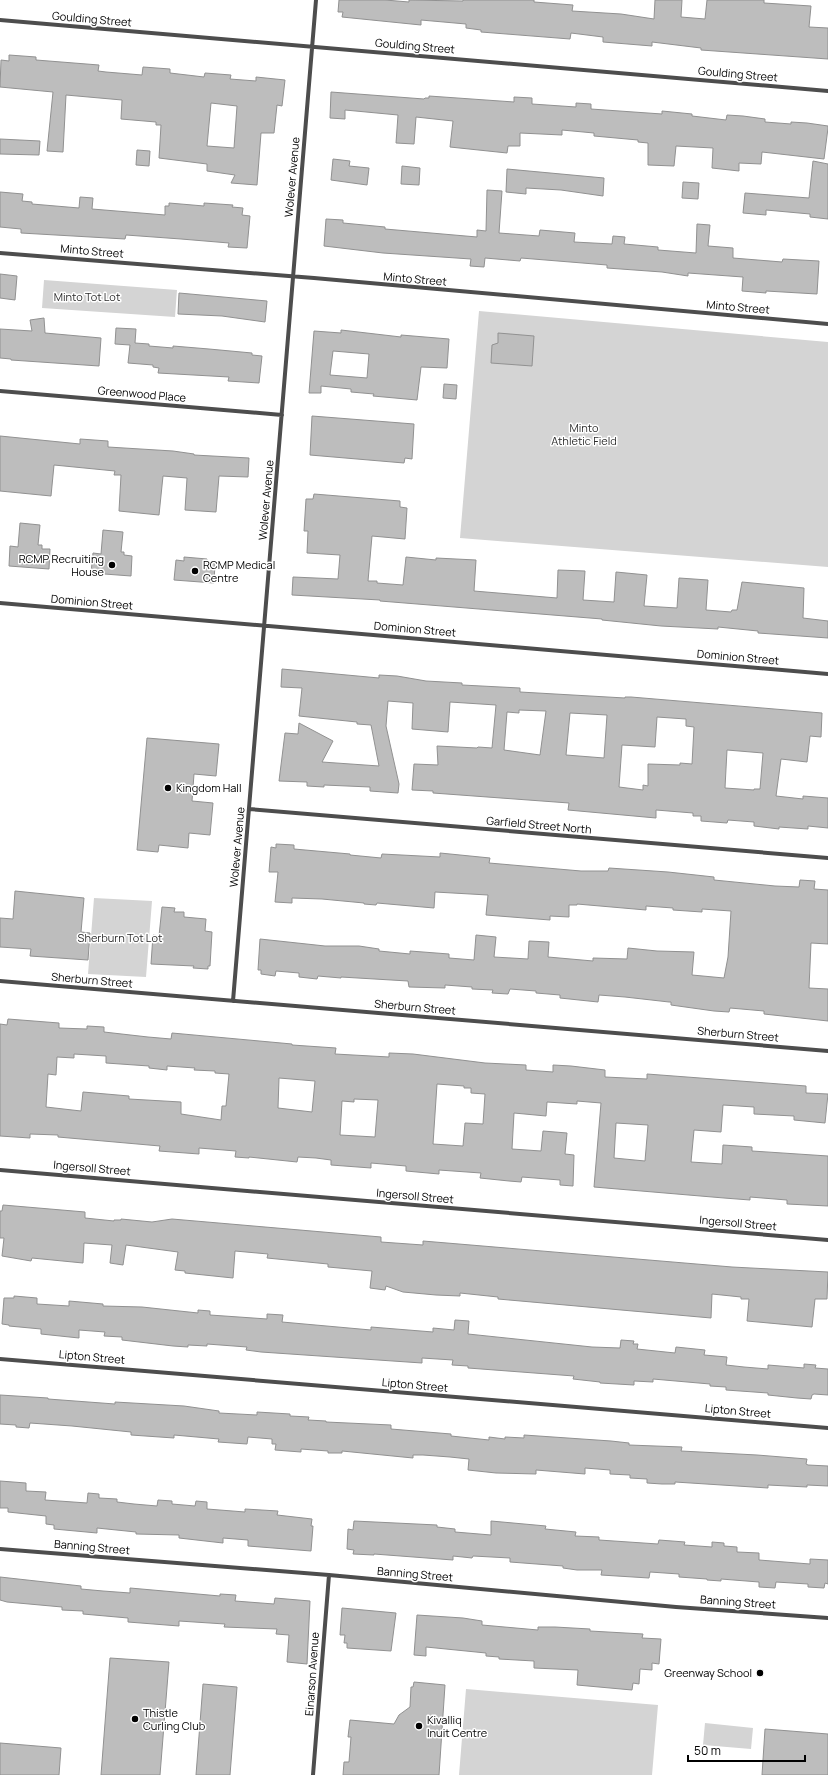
<svg xmlns="http://www.w3.org/2000/svg" width="828" height="1775" font-family="Manrope,sans-serif">
<style>
.green{fill:#d4d4d4}
.building{fill:#bdbdbd;stroke:#919191;fill-rule:evenodd}
.lines{fill:none;stroke-linecap:round;stroke-linejoin:round}
.street{stroke:#4d4d4d;stroke-width:4}
.poi-dot{fill:#000;stroke:#fff;stroke-width:1.5}
.labels{text-anchor:middle;stroke-width:3;stroke-linejoin:round;paint-order:stroke}
.street-label{font-size:11px;fill:#000;stroke:#fff}
.park-label{font-size:11px;fill:#2b2b2b;stroke:#fff}
.poi-label{font-size:11px;fill:#000;stroke:#fff;text-anchor:start}
</style>
<rect width="100%" height="100%" fill="#fff"/>
<path class="green" d="M44,280l133,10 -2,27 -133,-9z
M479,311l349,31v225l-368,-29z
M94,898l58,3 -6,76 -58,-3z
M466,1689l192,16 -6,70h-193z
M705,1723l48,5 -2,21 -48,-4z"/>
<path class="building" d="M339,0h46l24,2v-2l54,1v-1h71v2l39,3 -1,6 49,3 33,5 1,-19h27l-1,17 24,2 2,-19h57v3l47,3 -2,21 19,1v31l-127,-9v-2l-49,-6v4l-49,-4v-5l-32,-4 -1,6 -89,-7v-2l-15,-2v-4l-45,-4v5l-79,-8 1,-5h-5z
M9,55l27,2v3l63,5 -1,6 8,1 36,3 1,-8 27,2v4l34,4 1,-4 26,2 -1,4 26,2v-4l29,3 -3,26 -5,-1 -3,28h-13l-4,52 -26,-2 4,-8 -28,-4v-7l-48,-6 2,-33h-5v-3l-35,-3 1,-19 -56,-5 -3,57 -16,-1 6,-59 -53,-5 1,-27 8,1zM211,103l26,3 -3,42 -27,-2z
M331,92l93,7 1,-1h4v-2l85,6v-5l18,1v6l44,3v-4l15,1v5l71,5v-3l30,3v2l34,4 1,-5 16,1 22,3v3l26,2v-2l16,1 21,3v2l-4,31 -62,-7 -1,12 -22,-1v8l-27,-3 1,-20 -37,-2 -2,20 -26,-1v-22l-10,-1v-2l-44,-4v-3l-32,-3v5l-42,-2v13h-12l-1,7 -57,-6 3,-26 -37,-4 -2,27 -18,-1 2,-28 -53,-5v9l-15,-1z
M0,139l40,2 -1,14 -39,-1z
M137,150l13,1 -1,15 -13,-1z
M333,159l17,2 -1,5 20,2 -2,17 -36,-5z
M813,161l15,3v55l-18,-2v-3l-44,-4v5l-23,-2 2,-20 64,5z
M402,166l18,2 -1,17 -18,-1z
M507,169l97,9 -1,18 -42,-6 -35,-2v6l-20,-2z
M683,182l16,1 -1,16 -16,-1z
M487,190l15,1 -3,42 40,3 1,-6 35,3 -1,9 38,2 1,-8 12,1 -1,7 34,3v3l38,3 1,-29 13,1 -2,21 25,2v10l49,4 1,-3 36,2 -2,33 -51,-3v2l-24,-2 1,-14 -55,-4v3l-26,-4 -55,-4v-3l-86,-7 -1,3 -35,-3 -1,9 -14,-1 1,-7 -88,-6 -59,-7 2,-27 17,1v3l42,4v2l92,8v-7l9,1z
M0,192l23,2 -1,7 10,1v2l47,4 1,-11 13,1 -1,11 73,6v-9h4v-3l35,3v-3l29,2 -1,2 11,1 -1,7 8,1 -3,32 -19,-1 1,-4 -48,-4 -55,-4 -1,4 -104,-6v-4l-21,-2z
M0,274l17,2 -2,24 -15,-2z
M179,293l88,8 -2,21 -43,-6 -44,-2z
M44,318l1,15 56,5 -2,28 -88,-6v-1l-11,-1v-29l32,2 -2,-11z
M116,328l20,1 -1,14 14,1v2l24,2v-2l36,3 43,4v2l10,1 -3,27 -31,-2 1,-4 -71,-4 1,-5 -6,-1v-2l-25,-2 2,-18 -15,-1z
M341,330l60,7v-2l48,4 -2,29 -26,-1 -4,33 -44,-4 1,-2 -23,-2v-3l-30,-3v7h-12l5,-62 27,2zM333,351l36,3 -2,24 -37,-3z
M498,333l36,3 -2,30 -41,-3 1,-18 6,-2z
M444,384l13,1 -1,14 -13,-1z
M312,416l102,8 -2,35 -7,-1 -1,5 -94,-8z
M0,436l80,8v-5l28,2v6l65,4 21,3v1l55,3 -1,19 -29,-1 -3,36 -31,-2 2,-32 -24,-2 -4,39 -40,-4 2,-36h-7l1,-4 -61,-6 -3,31 -51,-5z
M314,494l86,7v6l7,1 -2,31 -33,-3 -4,45h9v2l26,2 3,-28 30,3v-2l40,2 -2,31 83,7 1,-28 27,1 -2,29 31,2 2,-30 31,3 -3,31 33,2 2,-30 29,2 -2,30 25,2 1,-2h5l5,-28 62,6 -1,30 25,3v17l-70,-5v-2l-40,-4v2l-57,-3 -59,-6v-1l-222,-18v-1l-88,-5 1,-18 45,2 2,-24 -33,-2 1,-22h-4l2,-32h7z
M20,523l20,2 -2,20h4v4h8l-1,20 -40,-3 1,-20 8,1z
M103,530l20,2 -2,20h3v3l8,1 -1,20 -40,-3 2,-20 8,1z
M184,557l23,2v3l8,1 -1,20 -40,-3 2,-20 8,1z
M282,669l97,9v-3l18,1 29,5 36,2v2l58,3v4l105,6v-1h6l191,16 -1,24 -11,-1 -3,26 -26,-3 -5,37 27,3v-3l25,2v30l-20,-2v3l-29,-2v2l-25,-3v-4l-26,-2 -1,3 -26,-2v-5h-8v-3l-37,-3v8l-88,-8 1,-7 -136,-10v-2l-21,-1 2,-26 24,1 -1,-19 40,2 1,-1 14,1 4,-43 -46,-3 -2,30 -36,-3 1,-26 -25,-2 -2,25 13,58 -1,9 -28,-2v-4l-46,-2v2l-17,-1v-4l-28,-1 6,-48 13,1 1,-11 34,18 -11,21 57,4 -8,-41 -14,-1v-2l-58,-6 3,-28 -21,-1zM519,710l27,1 -6,44 -36,-5 3,-38 12,1zM570,713l37,2 -3,43 -38,-3zM657,717l29,2v7l8,1 -2,37 -12,-1v2l-32,-1v22l-5,-1v5l-24,-3 3,-42 33,2zM727,750l36,3 -3,36h-6v1l-29,-2z
M147,738l72,6 -3,32 -22,-2 -2,27 21,2 -3,32 -21,-2 -1,15 -29,-3 -1,7 -21,-2z
M276,844l18,1v4l56,5v1l31,3 1,-4 58,3v-4l50,5 -1,5 92,8h27l1,-3 59,4 46,5v3l61,6 24,1 1,-7 15,1 -1,8 14,1v54l-17,-1 -2,45 19,1v32l-64,-7v-3l-34,-3 -1,4 -15,-1 -43,-6v-3h-2l-44,-5 -26,-2 -1,7 -38,-4v-3l-24,-2v-2l-26,-2 -2,5 -16,-1 1,-3 -21,-1v-2l-27,-2v3l-36,-1 -1,-6 -67,-4v1l-23,-2 -1,3 -18,-2v-4l-23,-2 -1,5 -14,-2v-4h-3l2,-31 65,7h34l20,3v2l31,3v-3l39,3v4l25,2 2,-25 20,2 -2,20 34,2 1,-18 20,1 -1,15 45,4v-3l34,1 1,-11 29,3 37,1 -2,23 32,3 4,-21 3,-46 -29,-2v3l-29,-2v-2l-27,-2v4l-69,-6v1h-8v12l-19,-1v4l-64,-5 2,-20 -53,-3 -1,16 -57,-5 -1,2 -12,-1v-1l-42,-4 -30,-1v5l-17,-1 3,-30h-9l2,-25 5,1z
M15,891l69,7 -3,34 9,1 -2,27 -58,-4 1,-7 -31,-2v-29l13,1z
M162,907l13,1 -1,4h10v5l22,2 -1,12 7,1 -2,34h-2v3l-15,-1 1,-2 -43,-2 2,-29 6,1z
M8,1019l51,4v5l28,1v-3l17,1v5l44,5 23,2 1,-6 120,11v1l44,3 -1,6 54,3v-4l24,1 72,9 41,2v5l27,2v-7l18,1 34,4v7l42,2v-5l159,12v7l22,1 -3,29 -31,-3v-4l-40,-2v-7l-31,-2 -2,27 -27,-2 -3,32 31,2 1,-19 29,2v4l76,5v50l-41,-2v-4l-37,-3v3l-26,-2 -130,-11 7,-84 -24,-2v3l-30,-2 -1,14 -32,-3 -2,36 29,2 2,-20 24,2 -2,21 9,1 -1,31 -13,-1v-5l-38,-3 -1,5 -12,-1 -29,-3 1,-5 -42,-3v4l-33,-3v-5l-35,-3v5l-40,-3v-5l-15,-2 -18,-1 -1,5 -48,-5v1l-14,-1 1,-6 -37,-3v6l-40,-3 1,-5 -102,-9v-2l-28,-1v4l-30,-2v-112l7,1zM74,1054l32,2v7l43,3v2l18,2v-4l28,2 -1,2 21,1v2l14,1 -3,32h-4l-1,14 -40,-6v-12l-52,-3v-3l-46,-4 -2,19 -35,-4 2,-33 8,1 1,-18 17,1zM279,1078l36,3 -3,31 -34,-4zM437,1084l27,2v2h7v5l14,1 -2,30 -18,-1 -2,23 -30,-2zM354,1099l24,1 -3,37 -35,-2 2,-34 12,1zM616,1123l32,2 -3,36 -31,-3z
M3,1205l82,7v6l29,3v-1h7v-1l31,3 20,-3 209,18v5l42,3v-4l309,26 96,5 -1,27h-12l-3,28 -65,-6 2,-22h-8v-2l-29,-3 -1,24 -213,-19v-2l-38,-4v3l-24,-1 -33,-3 -17,-6 -1,4 -15,-2 2,-17 -44,-4v-3l-61,-6 1,-4 -33,-3 -2,27 -48,-5v-2l-10,-1 3,-18 -52,-7 -3,20 -13,-2 2,-18 -28,-2 -1,20 -51,-5 -1,3 -29,-5 2,-18h-4v-27h2z
M14,1296l23,2v6l32,2v-5l34,3v2l39,1 56,6v-3l12,1v4l43,3 14,1v-5l16,1 -1,7 89,8v-3l62,5v-4l21,2 1,-10 14,1 -1,13 124,13 28,1 1,-8 13,1 -1,3h5l-1,5 38,4 1,-6 29,3 -1,5 23,2 -1,8 18,2 24,2v-4l36,3v-4l12,1 -1,3 13,1v26l-14,-1 -2,1 -1,4 -14,-1 -29,-3v-2l-42,-3v-3l-16,-1v-2l-57,-5v3l-19,-1v4l-34,-2v-1l-27,-3 1,-3 -106,-8v-2l-16,-1 1,-5 -31,-2v5l-161,-11 -15,-2 1,-3 -40,-3v2l-19,-1v2l-15,-1 -51,-6v-3l-18,-1 1,-4 -26,-2v8l-38,-4v-5l-32,-3v-1l-7,-1 2,-26h10z
M0,1395l48,3v1l67,5v-2l69,4 35,5v2l38,2v-3l33,2v2l19,1 -1,3 18,1v1l65,3v4l60,5v2l38,4v-3l16,2v-2l19,1v-3l87,6 18,2v2l53,2 -1,4 76,4 50,4 -1,5 2,1 20,1v20l-21,-1v2l-39,-2v3l-93,-6v2h-13l-15,-1v-4l-17,-1v-3l-20,-1v-4l-25,-2v6l-49,-4v4l-40,-1 -28,-3 1,-11 -19,-2 -27,-2h-10v3l-71,-7v2h-14v-2l-27,-2v3l-26,-2 1,-6h-4v-5l-24,-2 -1,7 -29,-2 1,-3 -45,-4v3l-43,-3v-3l-59,-6 -42,-3 -1,5 -13,-1v-2l-16,-1z
M0,1481l26,2v8l20,1 -1,8 42,3 1,-10 11,1v4l18,1v3l17,2 23,2 1,-6 14,1v3l23,2 1,-5 11,1v7l38,3v-3l33,2 -1,4 35,4 -1,7h2l-2,25 -63,-5v-6l-25,-2v5l-44,-5v-3l-43,-1v-2l-39,-4v5l-43,-4v-4l-8,-1v-8l-38,-4v-4h-8z
M354,1521l83,4v2l18,2v3l36,3v-14l55,5 -1,3 31,3 -1,4 24,1v3l59,4 1,-4 26,2 -1,3 28,2v-5l12,1v3l13,1v5l22,1v7l51,4v-5l18,1v24l-3,-1 -1,5 -16,-1v-3l-32,-2 -1,6 -16,-1v-5l-38,-3v2l-14,-1v-1l-28,-2v-3l-29,-2 -1,6 -48,-3 1,-5h-25l-14,-2v-2l-53,-4v-4l-37,-2 -1,2 -19,-2v4l-79,-6v1l-21,-1 1,-4 -7,-1 1,-20 5,1z
M0,1577l81,9v3l22,2 27,2v-5l90,8v-2l16,1 -1,6 39,3 1,-6 35,3 -3,63 -20,-2 2,-27 -13,-1 1,-5 -53,-2 1,-3 -46,-3v5l-51,-4v-4l-45,-4v-3l-21,-1v-3l-55,-5 -7,-2z
M342,1608l54,5 -5,38 -44,-3v-5h-3l1,-8h-5z
M417,1615l46,3 19,3v4l56,5v-3h17l35,2v2l53,3 -1,4 19,1 -2,25 -7,-1v7l-12,-1 -1,15 -6,-1 -1,7 -55,-5 1,-15 -44,-2v-7l-35,-2v-2l-13,-1v-3l-60,-6v9l-12,-1z
M110,1658l59,4 -9,113h-59z
M414,1682l31,3 -6,90h-96l1,-13h5l2,-25h-3l2,-17 44,4 5,-9 11,-8 1,-20h2z
M203,1684l34,3 -7,88h-34z
M765,1729l63,5v41h-66z
M0,1743l61,5 -2,27h-59z"/>
<g class="lines">
<path class="street" d="M0,20l828,71
M0,253l314,25 514,46
M0,391l282,24
M0,603l828,71
M249,809l579,49
M0,981l828,70
M233,1001l83,-1001
M0,1170l828,70
M0,1359l828,69
M0,1549l329,26 347,32 152,11
M313,1775l16,-200"/>
</g>
<g class="poi-dot">
<circle cx="112" cy="565" r="4"/>
<circle cx="195" cy="571" r="4"/>
<circle cx="168" cy="788" r="4"/>
<circle cx="760" cy="1673" r="4"/>
<circle cx="135" cy="1719" r="4"/>
<circle cx="419" cy="1726" r="4"/>
</g>
<g class="labels">
<g class="street-label">
<text transform="translate(92 19) rotate(5)" y="4">Goulding Street</text>
<text transform="translate(415 46) rotate(5)" y="4">Goulding Street</text>
<text transform="translate(738 74) rotate(5)" y="4">Goulding Street</text>
<text transform="translate(292 177) rotate(-85)" y="4">Wolever Avenue</text>
<text transform="translate(92 251) rotate(5)" y="4">Minto Street</text>
<text transform="translate(415 279) rotate(5)" y="4">Minto Street</text>
<text transform="translate(738 307) rotate(5)" y="4">Minto Street</text>
<text transform="translate(142 394) rotate(5)" y="4">Greenwood Place</text>
<text transform="translate(266 500) rotate(-85)" y="4">Wolever Avenue</text>
<text transform="translate(92 602) rotate(5)" y="4">Dominion Street</text>
<text transform="translate(415 629) rotate(5)" y="4">Dominion Street</text>
<text transform="translate(738 657) rotate(5)" y="4">Dominion Street</text>
<text transform="translate(539 825) rotate(5)" y="4">Garfield Street North</text>
<text transform="translate(237 847) rotate(-85)" y="4">Wolever Avenue</text>
<text transform="translate(92 980) rotate(5)" y="4">Sherburn Street</text>
<text transform="translate(415 1007) rotate(5)" y="4">Sherburn Street</text>
<text transform="translate(738 1034) rotate(5)" y="4">Sherburn Street</text>
<text transform="translate(92 1168) rotate(5)" y="4">Ingersoll Street</text>
<text transform="translate(415 1196) rotate(5)" y="4">Ingersoll Street</text>
<text transform="translate(738 1223) rotate(5)" y="4">Ingersoll Street</text>
<text transform="translate(92 1357) rotate(5)" y="4">Lipton Street</text>
<text transform="translate(415 1385) rotate(5)" y="4">Lipton Street</text>
<text transform="translate(738 1411) rotate(5)" y="4">Lipton Street</text>
<text transform="translate(92 1547) rotate(5)" y="4">Banning Street</text>
<text transform="translate(415 1574) rotate(5)" y="4">Banning Street</text>
<text transform="translate(738 1602) rotate(4)" y="4">Banning Street</text>
<text transform="translate(312 1674) rotate(-86)" y="4">Einarson Avenue</text>
</g>
<g class="park-label">
<text x="87" y="301">Minto Tot Lot</text>
<text x="584" y="432">Minto<tspan x="584" dy="13">Athletic Field</tspan></text>
<text x="120" y="942">Sherburn Tot Lot</text>
</g>
<g class="poi-label">
<text x="104" y="563" text-anchor="end">RCMP Recruiting<tspan x="104" dy="13">House</tspan></text>
<text x="203" y="569">RCMP Medical<tspan x="203" dy="13">Centre</tspan></text>
<text x="176" y="792">Kingdom Hall</text>
<text x="752" y="1677" text-anchor="end">Greenway School</text>
<text x="143" y="1717">Thistle<tspan x="143" dy="13">Curling Club</tspan></text>
<text x="427" y="1724">Kivalliq<tspan x="427" dy="13">Inuit Centre</tspan></text>
</g>
</g>
<path d="M688 1755v6h117v-6" fill="none" stroke="#000000" stroke-width="2"/>
<text x="694" y="1755" font-size="12" fill="#000000" stroke="#ffffff" stroke-width="3" paint-order="stroke">50 m</text>
</svg>
